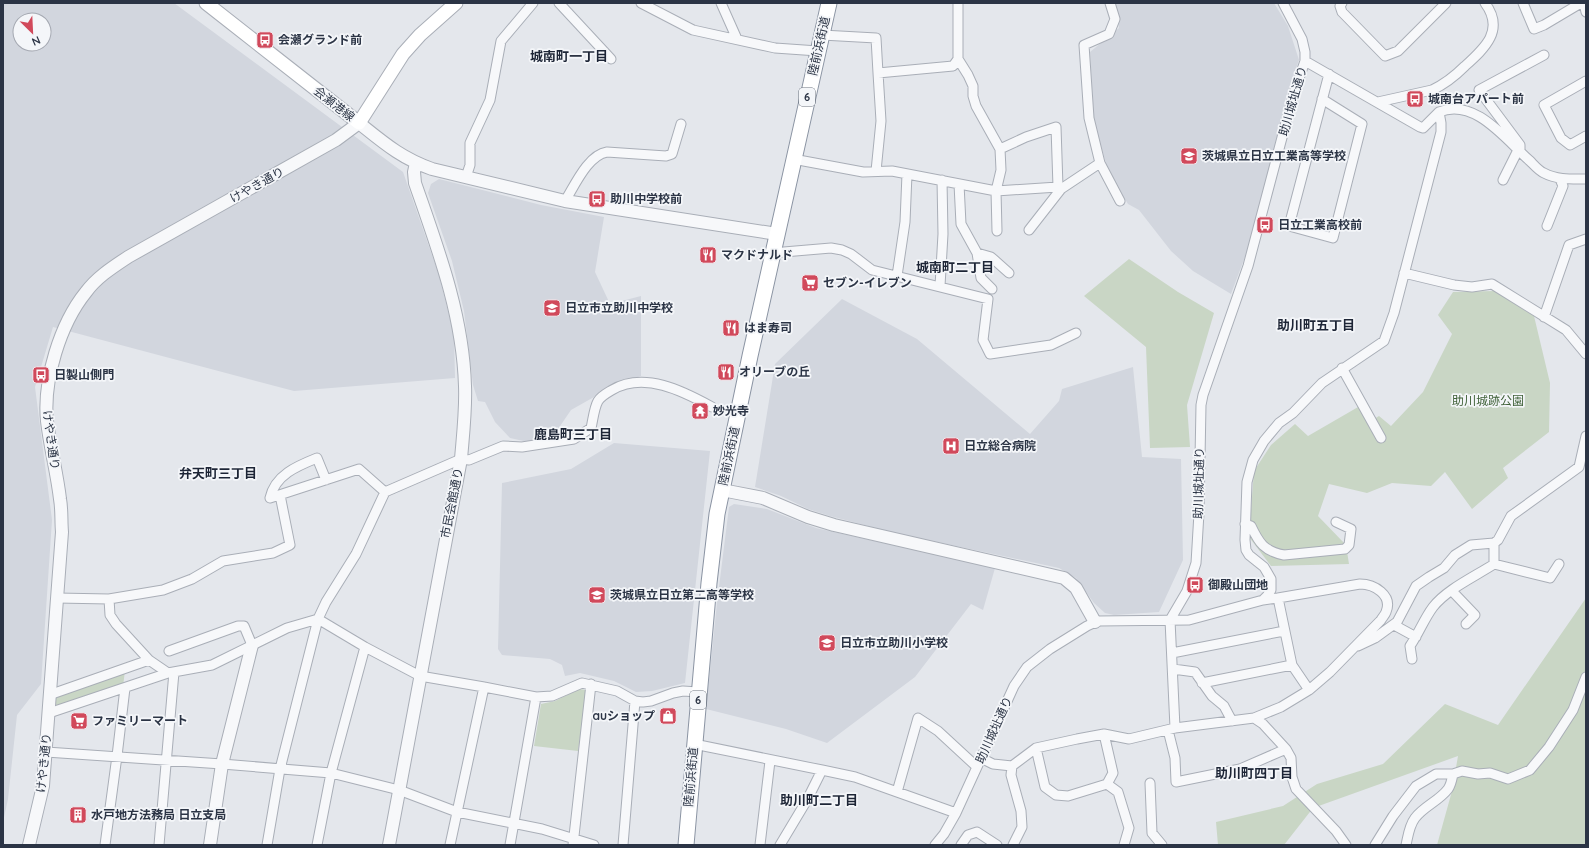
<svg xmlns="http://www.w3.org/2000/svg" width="1589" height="848" font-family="Quicksand,'Noto Sans JP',sans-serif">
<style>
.built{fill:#d2d6de;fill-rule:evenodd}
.green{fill:#c9d6c5}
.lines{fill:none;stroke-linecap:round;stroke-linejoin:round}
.minor-casing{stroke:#a9aeb7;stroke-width:11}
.tertiary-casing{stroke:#a9aeb7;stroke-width:14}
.secondary-casing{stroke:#a9aeb7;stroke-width:15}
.trunk-casing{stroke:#8b94a3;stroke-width:17}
.minor{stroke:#f7f8fa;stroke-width:9}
.tertiary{stroke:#f7f8fa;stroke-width:12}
.secondary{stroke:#fff;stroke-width:13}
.trunk{stroke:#fff;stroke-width:15}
.labels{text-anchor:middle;stroke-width:3.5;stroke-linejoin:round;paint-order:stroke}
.shield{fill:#f4f6f9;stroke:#676e7b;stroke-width:1}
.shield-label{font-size:11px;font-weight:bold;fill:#2b3445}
.poi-label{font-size:12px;font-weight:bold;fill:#2b3445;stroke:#f4f6f9;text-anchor:start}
.street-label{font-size:12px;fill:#2b3445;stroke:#f4f6f9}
.park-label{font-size:12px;fill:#3f6138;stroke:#f4f6f9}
.neighbourhood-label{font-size:13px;font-weight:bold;fill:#1d2536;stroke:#f4f6f9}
</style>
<rect width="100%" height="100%" fill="#e4e7ec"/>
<path class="built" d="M3,3h171l229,169 36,103 15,60 1,43 -161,13 -241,-64 -18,60 17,133 -11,164 -24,31 -9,84 -5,23zM20,20h24v24h-24z
M1114,3h160l14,23 11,34 -13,37 -8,40 -29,109 -18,48 -38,-23 -22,-20 -32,-41 -11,-6 -19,-30 -15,-53 -4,-69 29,-24z
M439,179l102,26 63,12 -9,55 15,32 31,-8v80l-24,8 -46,26 -17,25 -26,7 -18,-4 -15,-16 -10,-20 -7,-1 -5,-16 -9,-74 -12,-50 -24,-68 3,-9z
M842,299l75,40 113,95 29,-33 3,-12 71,-22 9,90 39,2 2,101 -24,52 -45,3 -9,-2 -11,-10 -18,-25 -17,-10 -164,-35 -65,-17 -22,-7 -27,-13 -26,-9 20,-123z
M614,443l96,8 -25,232 -33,8 -16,1 -22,-11 -34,-8 -15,3 -3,-11 -12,-6 -48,-4 -4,-6 4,-166 69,-14z
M734,504l33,5 49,19 179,40 -12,42 -12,-6 -56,73 -88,66 -41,-14 -80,-20 11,-106 12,-96z"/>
<path class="green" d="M1129,259l49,33 36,21 -27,92 3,42 -40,1 -4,-101 -62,-51z
M1494,291l40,25 16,67 -1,49 -46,36 5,10 -36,31 -27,-37 -14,14 -39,-3 -25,10 -38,-9 -11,32 28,29 3,19 -78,2 -22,-29 5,-66 17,-26 24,-21 13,12 57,-33 9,16 5,-3 12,10 32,-34 29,-58 -14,-19 15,-23z
M1586,598v247h-149l15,-54 6,-35 -145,52 -29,37h-66l-2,-23 67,-16 34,-22 66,-20 62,-60 53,21z
M125,670l-2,17 -73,24 1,-15z
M579,689l8,1 -9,61 -44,-5 7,-42 14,-3z"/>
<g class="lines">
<defs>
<path id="minor" d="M559,3l52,56
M641,3l52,27 82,18 43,3
M721,3l16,36
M1110,3l5,16 -6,15 -25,11 5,73 11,45 20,38
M1342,3l-2,3 2,6 43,44 13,-5 48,-48
M1523,3l11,26 10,-4 37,-22
M1584,3l2,9
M822,35l54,3 2,35 75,-7 5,-7v-56
M958,59l10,16 5,11v10l3,10 24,43
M1586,81l-42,24 17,33 9,7 16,-9
M1322,99l40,25 -29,114 -44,-12 40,-152
M1378,102l54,-12c13,-6 23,-14 33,-24 20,-18 40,-36 20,-63
M1439,112c36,-15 67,28 91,49 4,4 9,10 14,12 13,7 28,6 42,6
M1520,151v-6l-41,-55 65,-35
M793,159l70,13 29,-1 104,20 1,40
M876,171l5,-50 -3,-48
M466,177l4,-12v-22l20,-43 11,-59 32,-38
M1503,180l15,-30
M959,184l2,40 16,29 4,25 11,11
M1058,187l-62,4 5,-21 -1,-21 26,-12 30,-10 2,60v6
M565,201c10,-16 23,-46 42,-49l59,4 6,-2 9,-30
M1547,226l16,-40 -3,-7
M1029,230l32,-41 39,-26
M772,253l59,-5 11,2 9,4 21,16 116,29 -5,41 7,14 61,-9 25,-12
M977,253l14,4 18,16
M1404,273l50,12 18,2 20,-3 74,46 20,24
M897,276l8,-54 2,-48
M940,286l3,-52 -1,-54
M1544,317l25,-72 17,-6
M1342,368l39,70
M326,480l-9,-22c-20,8 -42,17 -47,40l89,-29 26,23
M1245,524l6,2c8,17 13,25 33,29l61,-6 4,-4 2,-16 -15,-7
M1494,543v21l56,14 9,-14
M1452,591l23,24 -9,9
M57,598l52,1 54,-9 29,-11 31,-18 50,-8 17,-8 -10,-50
M1278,598l14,67 17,25
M109,599l1,16 6,9 33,36 19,13
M1170,620l17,-29 9,-28 3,-50 2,-108 2,-10 45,-129 45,-170 12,-35v-9l-3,-13 -19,-36
M1170,620l5,108
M1394,625l22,12
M1358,646l17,-8 22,-16 19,-36 13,-9 15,-9 11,-13 16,-10 23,-2 4,-3 13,-24 68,-49 7,-31
M169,651l69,-25h6l8,19
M1172,653l112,-22
M1412,659l-2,-13c9,-13 14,-27 23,-39 14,-18 43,-31 61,-43
M1173,669l22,3 17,24 12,10 8,15
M1202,683l90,-18
M49,695l100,-35
M49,713l119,-40 44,-8 75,-37 31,-9 47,28 55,29 64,11 52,10 16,-1 30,-13 35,8 18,10 8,1 8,-1 22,-8 10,-2 15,1
M1254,718l9,6 23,25 5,9 1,19 4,12 40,42 10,14
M1168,730l7,28 1,24 64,-13 46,-20
M694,744l128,26
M1036,748l9,39 11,8 12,1 39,-12 6,-11 -9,-39
M46,752l176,12 109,9 68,17 58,22 85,17 52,16
M981,758l12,6 19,2 24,-18 41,-9 27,-5 25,5 46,-11 79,-10 27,-11 28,-17 21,-18 51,-52c1,-2 4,-5 5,-8 7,-17 -12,-28 -26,-28l-82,14 -15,2
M1012,766l-1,9 10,36 1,16 -9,18
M1150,783l2,50 10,12
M1107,784l11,8 11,36 -5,17
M897,792l21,-74 20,13 39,36
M105,845l12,-89 8,-68
M159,845l15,-173
M267,845l13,-76 38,-150 8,-17 30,-48 29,-62 76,-33 8,1 34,-14 19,1 52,-8 17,-11c2,-8 3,-20 7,-27 3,-5 9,-8 14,-11 32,-19 71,1 100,17
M317,845l14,-72 34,-126
M450,845l34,-158
M510,845l26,-148
M573,845l18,-161
M623,845l12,-144
M760,845l10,-84
M780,845l27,-45 15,-30 33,7 101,36
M935,845l9,-11 12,-21 58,-127 13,-19 23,-18 37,-23 11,-5 91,-1 74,-20 4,-4 4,-6v-11l-7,-12 -15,-12 -3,-5 -1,-10 2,-58 6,-22 11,-19 15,-18 14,-10 29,-30 62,-42 10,-28 47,-181v-9l-2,-11 -16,16 -3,-1 -115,-66
M961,845l7,-10 9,-3 20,13
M1375,845l18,-29 23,-30 20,-12h17l9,-3 16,3 12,-1 18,6 22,-9 19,-23 24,-37 13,-33
M1406,845c2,-9 3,-19 9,-27 9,-12 24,-17 33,-29 3,-4 4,-10 5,-15"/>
<path id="tertiary" d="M722,490l41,8 45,19 26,8 230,53 12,10 19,34
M29,845l14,-59 19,-254c-1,-11 0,-22 -2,-33 -3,-26 -10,-52 -13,-78 -4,-41 13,-97 39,-129 11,-15 27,-25 42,-35l208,-117 23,-17c25,20 42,35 73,46l133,32 212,33
M210,845l12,-81 30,-119
M389,845l72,-386c2,-24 5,-49 4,-73 -2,-71 -27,-137 -50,-203l-1,-11 2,-9"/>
<path id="secondary" d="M206,3l153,120 44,-69 17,-19 36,-32"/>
<path id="trunk" d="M686,845l23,-262 8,-69 33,-158 79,-353"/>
</defs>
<use href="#minor" class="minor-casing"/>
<use href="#tertiary" class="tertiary-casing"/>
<use href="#secondary" class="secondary-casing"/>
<use href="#trunk" class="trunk-casing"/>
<use href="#minor" class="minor"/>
<use href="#tertiary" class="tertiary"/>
<use href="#secondary" class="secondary"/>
<use href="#trunk" class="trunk"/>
</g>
<defs>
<symbol id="bus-square" viewBox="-11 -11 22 22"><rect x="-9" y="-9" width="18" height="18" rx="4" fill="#d1495b" stroke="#f4f6f9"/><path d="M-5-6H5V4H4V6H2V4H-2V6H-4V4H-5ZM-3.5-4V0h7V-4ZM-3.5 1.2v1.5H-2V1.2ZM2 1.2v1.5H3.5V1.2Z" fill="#fff"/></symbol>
<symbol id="school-square" viewBox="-11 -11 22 22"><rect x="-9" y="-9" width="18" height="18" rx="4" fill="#d1495b" stroke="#f4f6f9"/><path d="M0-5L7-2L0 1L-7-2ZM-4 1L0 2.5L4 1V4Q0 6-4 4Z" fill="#fff"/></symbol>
<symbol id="restaurant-square" viewBox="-11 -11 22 22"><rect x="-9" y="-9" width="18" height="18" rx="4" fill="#d1495b" stroke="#f4f6f9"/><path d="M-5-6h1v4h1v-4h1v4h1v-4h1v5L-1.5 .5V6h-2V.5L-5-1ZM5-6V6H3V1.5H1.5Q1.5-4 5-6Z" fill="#fff"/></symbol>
<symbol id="supermarket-square" viewBox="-11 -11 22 22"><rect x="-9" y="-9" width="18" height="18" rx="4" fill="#d1495b" stroke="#f4f6f9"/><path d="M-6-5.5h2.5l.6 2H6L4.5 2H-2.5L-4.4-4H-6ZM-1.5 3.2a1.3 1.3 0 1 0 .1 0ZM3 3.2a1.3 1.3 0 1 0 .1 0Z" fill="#fff"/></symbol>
<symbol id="temple-square" viewBox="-11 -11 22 22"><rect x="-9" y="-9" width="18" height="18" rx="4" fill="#d1495b" stroke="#f4f6f9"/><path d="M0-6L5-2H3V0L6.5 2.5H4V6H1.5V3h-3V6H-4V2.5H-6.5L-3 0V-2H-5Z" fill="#fff"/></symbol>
<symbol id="hospital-square" viewBox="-11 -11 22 22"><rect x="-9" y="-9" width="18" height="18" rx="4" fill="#d1495b" stroke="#f4f6f9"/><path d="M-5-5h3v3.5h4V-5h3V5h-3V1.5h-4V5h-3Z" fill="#fff"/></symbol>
<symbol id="shop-square" viewBox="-11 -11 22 22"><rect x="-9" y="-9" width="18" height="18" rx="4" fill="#d1495b" stroke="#f4f6f9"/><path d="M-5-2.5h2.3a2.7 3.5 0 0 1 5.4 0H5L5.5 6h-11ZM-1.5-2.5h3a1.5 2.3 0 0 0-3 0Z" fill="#fff"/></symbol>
<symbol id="building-square" viewBox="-11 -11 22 22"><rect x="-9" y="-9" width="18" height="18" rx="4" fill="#d1495b" stroke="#f4f6f9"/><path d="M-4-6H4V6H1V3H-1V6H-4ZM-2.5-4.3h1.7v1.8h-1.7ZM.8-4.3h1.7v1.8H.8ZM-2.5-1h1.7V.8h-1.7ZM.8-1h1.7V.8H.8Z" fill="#fff"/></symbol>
</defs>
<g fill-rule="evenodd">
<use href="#bus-square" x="255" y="30" width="20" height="20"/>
<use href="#bus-square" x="1405" y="89" width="20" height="20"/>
<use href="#school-square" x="1179" y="146" width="20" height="20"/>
<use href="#bus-square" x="587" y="189" width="20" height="20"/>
<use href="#bus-square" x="1255" y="215" width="20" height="20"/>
<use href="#restaurant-square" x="698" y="245" width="20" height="20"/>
<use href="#supermarket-square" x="800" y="273" width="20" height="20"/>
<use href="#school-square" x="542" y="298" width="20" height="20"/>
<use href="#restaurant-square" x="721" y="318" width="20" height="20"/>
<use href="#restaurant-square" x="716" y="362" width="20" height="20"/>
<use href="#bus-square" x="31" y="365" width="20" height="20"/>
<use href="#temple-square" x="690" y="401" width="20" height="20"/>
<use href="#hospital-square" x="941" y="436" width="20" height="20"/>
<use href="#bus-square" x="1185" y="575" width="20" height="20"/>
<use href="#school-square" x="587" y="585" width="20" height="20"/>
<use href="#school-square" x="817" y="633" width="20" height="20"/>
<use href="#shop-square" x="658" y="706" width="20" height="20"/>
<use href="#supermarket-square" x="69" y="711" width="20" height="20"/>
<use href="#building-square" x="68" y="805" width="20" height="20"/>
</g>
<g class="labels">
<g class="shield">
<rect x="799" y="88" width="16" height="18" rx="3"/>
<rect x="690" y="691" width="16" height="18" rx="3"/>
</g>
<g class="shield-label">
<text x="807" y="101">6</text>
<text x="698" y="704">6</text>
</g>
<g class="poi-label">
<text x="278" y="44">会瀬グランド前</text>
<text x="1428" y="103">城南台アパート前</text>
<text x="1202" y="160">茨城県立日立工業高等学校</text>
<text x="610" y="203">助川中学校前</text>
<text x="1278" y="229">日立工業高校前</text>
<text x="721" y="259">マクドナルド</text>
<text x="823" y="287">セブン-イレブン</text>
<text x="565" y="312">日立市立助川中学校</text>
<text x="744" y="332">はま寿司</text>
<text x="739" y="376">オリーブの丘</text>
<text x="54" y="379">日製山側門</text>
<text x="713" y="415">妙光寺</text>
<text x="964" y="450">日立総合病院</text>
<text x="1208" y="589">御殿山団地</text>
<text x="610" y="599">茨城県立日立第二高等学校</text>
<text x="840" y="647">日立市立助川小学校</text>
<text x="655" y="720" text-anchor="end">auショップ</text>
<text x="92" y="725">ファミリーマート</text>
<text x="91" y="819">水戸地方法務局 日立支局</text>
</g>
<g class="street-label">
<text transform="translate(819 46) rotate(-77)" y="4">陸前浜街道</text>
<text transform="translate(1293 101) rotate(-74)" y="4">助川城址通り</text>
<text transform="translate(334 104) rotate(38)" y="4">会瀬港線</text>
<text transform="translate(257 185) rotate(-29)" y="4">けやき通り</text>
<text transform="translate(51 440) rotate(82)" y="4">けやき通り</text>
<text transform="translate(729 456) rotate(-78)" y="4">陸前浜街道</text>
<text transform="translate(1199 483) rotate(-89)" y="4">助川城址通り</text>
<text transform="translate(452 503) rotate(-79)" y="4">市民会館通り</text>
<text transform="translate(994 730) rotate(-66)" y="4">助川城址通り</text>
<text transform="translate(44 763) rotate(-84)" y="4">けやき通り</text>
<text transform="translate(691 777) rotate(-85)" y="4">陸前浜街道</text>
</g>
<g class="park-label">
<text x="1488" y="405">助川城跡公園</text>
</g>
<g class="neighbourhood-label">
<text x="569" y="61">城南町一丁目</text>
<text x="955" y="272">城南町二丁目</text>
<text x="1316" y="330">助川町五丁目</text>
<text x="573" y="439">鹿島町三丁目</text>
<text x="218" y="478">弁天町三丁目</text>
<text x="1254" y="778">助川町四丁目</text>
<text x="819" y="805">助川町二丁目</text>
</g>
</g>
<rect width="1589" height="848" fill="none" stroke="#2b3445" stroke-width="8"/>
<g transform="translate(32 32) rotate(156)"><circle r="19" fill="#f4f6f9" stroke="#a4a8b1"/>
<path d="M0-3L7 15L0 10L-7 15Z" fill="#d1495b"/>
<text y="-6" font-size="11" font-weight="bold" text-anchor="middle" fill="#2b3445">N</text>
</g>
</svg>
